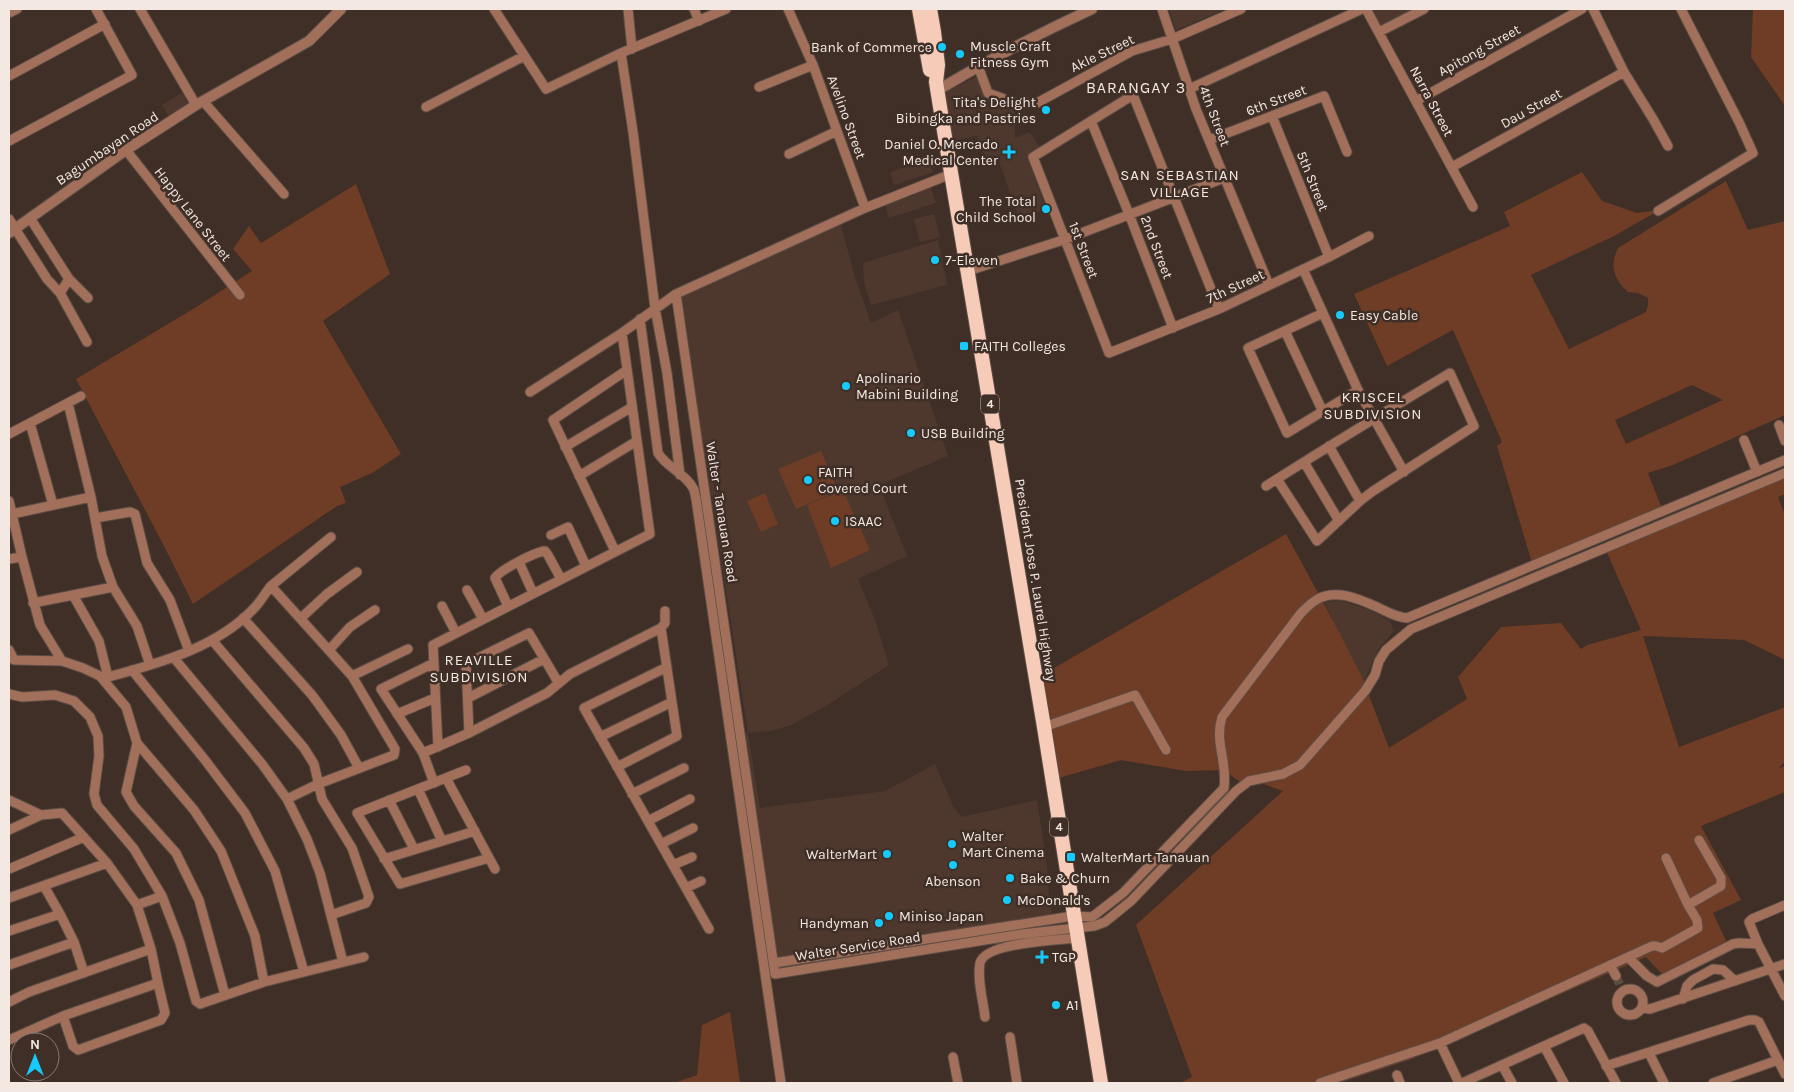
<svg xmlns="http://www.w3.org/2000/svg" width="1794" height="1092" font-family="Karla,sans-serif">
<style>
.built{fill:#4e382e}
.green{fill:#6f3c25;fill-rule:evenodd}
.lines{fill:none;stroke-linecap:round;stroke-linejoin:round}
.minor-tunnel{stroke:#5a4b43;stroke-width:9;stroke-dasharray:9 4.5;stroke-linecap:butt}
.minor-casing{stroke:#5c4d45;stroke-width:11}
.tertiary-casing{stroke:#5c4d45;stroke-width:12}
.trunk-casing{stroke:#5c4d45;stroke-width:16}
.minor{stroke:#a2705a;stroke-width:9}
.tertiary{stroke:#a2705a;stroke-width:10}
.trunk{stroke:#f6cbb8;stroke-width:14}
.poi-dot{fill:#16cafb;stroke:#3f2f27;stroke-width:2}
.labels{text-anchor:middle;stroke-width:5;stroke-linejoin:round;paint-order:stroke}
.shield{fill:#3f2f27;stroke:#beb0ab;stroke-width:1}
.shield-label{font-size:12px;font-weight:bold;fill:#f4e8e3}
.poi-label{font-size:14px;fill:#f4e8e3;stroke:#3f2f27;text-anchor:start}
.street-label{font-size:14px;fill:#f4e8e3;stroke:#3f2f27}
.neighbourhood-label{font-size:15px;letter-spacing:1px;fill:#f4e8e3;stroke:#3f2f27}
.quarter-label{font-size:16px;letter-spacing:1px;fill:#f4e8e3;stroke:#3f2f27}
</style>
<rect width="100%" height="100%" fill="#3f2f27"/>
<path class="built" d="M1169,9h57l-50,21z
M1366,9h58l-45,23z
M976,77l13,20 8,6 17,7 1,28 15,-6 10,16 -11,8 1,7 16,46 -27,10 -20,-58 -11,3 -11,-28 -28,6 -7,-48z
M182,93l7,11 -20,13 -7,-12z
M929,160l4,12 -39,13 -4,-13z
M930,185l6,18 -47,15 -4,-14 30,-9 -1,-5z
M934,214l6,23 -20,5 -6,-23z
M840,222l16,58 15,43 27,-13 50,146 -69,29 28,71 -49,23 17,41 14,45 -63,41 -35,19 -20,6 -23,2 12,75 125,-17 50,-27 18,42 9,11 75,-17 12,80 -1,4 6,48 -290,47 -31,-244 15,-3 -68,-437z
M938,240l9,45 -76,20 -7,-23 -1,-19z
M1341,601l26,8 12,6 11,6 4,10 -14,16 -7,13 -9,22 -40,-80z"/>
<path class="green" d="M1753,9h32v97l-34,-49z
M1582,172l20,29 35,12 23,-3 -48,27 -81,38 38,74 77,-37 2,-7v-7l-10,-5 -10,-1c-14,-13 -19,-26 -10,-44l108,-67 22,49 37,-9v194l-112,50 -25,8 15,38 -130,55 -36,-120 5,-4 -49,-112 -66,36 -33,-72 156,-68 -6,-14zM1692,385l31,15 -97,44 -11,-24z
M356,184l34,90 -67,47 78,133 -29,19 -32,14 6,16 -9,3 -144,98 -28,-56 -89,-169 117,-70 59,-38 -19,-22 16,-23 12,17z
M821,451l17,40 -42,18 -18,-40z
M1785,473v21l-7,3 7,18v145l-41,-20 -101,-4 36,111 106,-40v54l-6,7 6,-2v26l-84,34 40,74 -28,13 13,28 -64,33 -16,-17 -237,103 -70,23h-159l12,-6 -56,-152 147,-134 -31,-11 -8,5 -20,-15 -38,1 -65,-11 -69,20 -17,-101 251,-145 50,92 26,51 27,71 78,-49 -9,-22 43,-50 60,-4 20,26 6,-4 54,-15 -36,-82z
M843,490l27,60 -39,18 -24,-63z
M765,493l13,31 -17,8 -14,-31z
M730,1012l10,71h-66l23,-8 5,-50z"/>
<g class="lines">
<path class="minor-tunnel" d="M1616,976l4,9"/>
<defs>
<path id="minor" d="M140,9l56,96
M494,9l52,80 75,-36 105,-44
M628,9l4,40
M694,9l5,12
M788,9l25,56 52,143
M1162,9l34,100 73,176
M1366,9l107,198
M1593,9l31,63 29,47 15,27
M9,13l8,-4
M1379,32l45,-23
M621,53l12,79 22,176 12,65 13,102
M978,66l10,27 27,10h22l95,-52 40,-12 69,-30
M9,76l96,-52
M759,87l54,-22
M1189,89l173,-80
M203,101l81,93
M1416,101l166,-92
M426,107l98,-51
M1272,116l57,141
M1091,121l38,93 44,114
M1209,140l115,-44 23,56
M9,141l123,-66 -36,-66
M126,150l114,145
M789,154l48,-23
M1452,167l172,-95
M1658,211l95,-58 -14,-31 -58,-113
M30,218l39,61 19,19
M9,219l38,60 13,14
M1303,269l55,121 46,82
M968,271l98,-32 158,-61
M69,279l-9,14 27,49
M676,294l99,680 247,-40 72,-8 11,-4 26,-21 105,-110 13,-10 34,-7 17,-9 65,-74 10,-16 4,-14 7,-11 25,-21 374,-156
M1219,309l-86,-214 -100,62 76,196 110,-44 110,-52 40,-21
M1323,313l-75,35 39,85 71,-43
M640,319l18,134c8,14 27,20 35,35 2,3 2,8 3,11l85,584
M1285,331l38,81
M530,392l92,-59 54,-39 189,-86 86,-34
M30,423l23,82
M1779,425l6,16
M9,434l72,-38
M1744,440l13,32
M1329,446l31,55
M565,447l67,-40
M1304,462l35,59
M579,476l58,-35
M1266,486c61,-39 122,-76 184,-113l24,53 -101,65 -13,10 -43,40 -40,-62
M91,497l11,59 11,31
M9,501l13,56
M12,514l79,-17 -23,-94
M95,518l35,-6 5,2 12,49 23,37 19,51
M551,535l17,-8 18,39
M615,551l-62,-131 74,-50
M9,559l13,-2 18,68 22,36 21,7 17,8 8,1c52,-14 112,-30 149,-72 5,-6 9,-13 14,-19l81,90 43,73 -1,6 -76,29 -31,15
M519,562l14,31
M271,586l60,-49
M467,590l16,29
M73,595l26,46 9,36
M33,603l80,-16 24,39 13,39
M442,606l14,27
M508,606l-13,-28c5,-8 40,-26 50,-27l3,4 13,24
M243,618l69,77 29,40 18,33
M301,618l26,-24 30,-22
M212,640l92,108 10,16 8,35 30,49 17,49 -3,6 -35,12
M9,650l5,10 48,1
M329,650l21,-23 25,-17
M174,658l88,106 25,35 20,40 13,34 23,89
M434,663l-53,26 42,64 11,30
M667,667l-83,41 125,221
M132,670l73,90 40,53 30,58 29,101
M100,676l26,31 11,36 57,67 27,41 34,85 9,46
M352,676l56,-27
M9,694l13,3 33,-2 19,6 16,16 8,19 1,20 -5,38 3,11 37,44 28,47 18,47 16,58 4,3 64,-22 100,-25
M468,698l76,-39
M397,714l38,-16
M1044,727l91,-32 31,55
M469,733l-3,-69 63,-31 29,49
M600,737l72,-35
M137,743l-11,49 8,14 42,47 23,47 26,95
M438,747l-5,-102 217,-111 -28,-201
M423,753l46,-20 78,-40 23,-19 91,-46 4,-5v-12
M617,767l60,-31 -16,-108
M466,770l-109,43 43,71 89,-26
M446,778l49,91
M418,789l24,52
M632,794l52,-26
M9,800l32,15 21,-2 45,50 30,42 25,-9
M389,800l25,49
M648,821l42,-22
M9,830l32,-15
M661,844l32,-16
M384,859l91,-28
M673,865l19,-8
M9,869l75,-32
M44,886l16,28
M686,888l15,-7
M9,898l98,-35
M1688,905l33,-19v-8l-22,-38
M1785,905l-33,14 -3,3 9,22 27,52
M9,931l51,-17 14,28
M1628,957l19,19 10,6 76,-38 6,-1 19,1
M774,963l299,-47 19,1 31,-24 101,-105c4,-26 -10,-45 -2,-71l79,-104c5,-5 10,-10 15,-13 19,-12 43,-1 61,7 11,5 18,10 30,11l378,-158
M9,965l65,-23 10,31
M1610,965l6,11
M1617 1002a13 13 0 1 1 26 0a13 13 0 1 1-26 0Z
M1683,999l4,-13 6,-6 20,-11 10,1 12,11
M9,1002l20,-10 122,-43
M1642,1008l8,1 135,-45
M63,1016l10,30 5,4 83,-30 4,-7 -7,-30
M985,1017c-2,-17 -8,-37 -5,-54 5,-21 79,-23 97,-25
M1010,1037l7,46
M9,1040l54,-24 95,-33 -7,-34 -14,-44
M1440,1043l19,40
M1544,1046l20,37
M1649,1053l15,30
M953,1057l5,26
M1502,1065l10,18
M1606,1066l143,-46h6l4,2 26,52
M1397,1075l3,8
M1320,1083l120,-40 212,-97h4l6,2 36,-20 -1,-8 -9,-15 -22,-47
M1462,1083l122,-55 4,3 28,52
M1713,1083l65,-23"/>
<path id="tertiary" d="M938,90c50,-30 102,-57 154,-81
M9,233l117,-83 70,-45 113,-64 32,-32"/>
<path id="trunk" d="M919,9l11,61
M930,9l4,23 4,33 -2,17 5,31 103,614 57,356"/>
</defs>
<use href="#minor" class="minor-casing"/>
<use href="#tertiary" class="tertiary-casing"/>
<use href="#trunk" class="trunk-casing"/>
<use href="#minor" class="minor"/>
<use href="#tertiary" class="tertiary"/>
<use href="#trunk" class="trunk"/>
</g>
<g class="poi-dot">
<circle cx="942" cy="47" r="5"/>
<circle cx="960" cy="54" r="5"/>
<circle cx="1046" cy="110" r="5"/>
<path d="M1006.5 144.5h5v5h5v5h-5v5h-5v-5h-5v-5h5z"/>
<circle cx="1046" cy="209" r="5"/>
<circle cx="935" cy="260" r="5"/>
<circle cx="1340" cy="315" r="5"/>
<rect x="959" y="341" width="10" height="10" rx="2.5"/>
<circle cx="846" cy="386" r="5"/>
<circle cx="911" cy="433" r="5"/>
<circle cx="808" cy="480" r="5"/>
<circle cx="835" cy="521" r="5"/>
<circle cx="952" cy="844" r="5"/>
<circle cx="887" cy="854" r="5"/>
<rect x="1066" y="852" width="10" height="10" rx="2.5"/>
<circle cx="953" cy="865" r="5"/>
<circle cx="1010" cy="878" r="5"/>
<circle cx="1007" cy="900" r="5"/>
<circle cx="889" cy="916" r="5"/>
<circle cx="879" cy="923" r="5"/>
<path d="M1039.5 949.5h5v5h5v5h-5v5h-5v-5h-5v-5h5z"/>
<circle cx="1056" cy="1005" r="5"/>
</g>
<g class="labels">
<g class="shield">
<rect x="981" y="394.5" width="18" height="19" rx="4"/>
<rect x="1050" y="817.5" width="18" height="19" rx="4"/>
</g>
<g class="shield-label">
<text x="990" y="408">4</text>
<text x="1059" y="831">4</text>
</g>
<g class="poi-label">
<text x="970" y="51">Muscle Craft<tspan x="970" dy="16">Fitness Gym</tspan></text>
<text x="932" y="52" text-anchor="end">Bank of Commerce</text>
<text x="1036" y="107" text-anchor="end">Tita's Delight<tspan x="1036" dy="16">Bibingka and Pastries</tspan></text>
<text x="998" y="149" text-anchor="end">Daniel O. Mercado<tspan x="998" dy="16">Medical Center</tspan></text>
<text x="1036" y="206" text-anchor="end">The Total<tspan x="1036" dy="16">Child School</tspan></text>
<text x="945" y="265">7-Eleven</text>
<text x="1350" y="320">Easy Cable</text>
<text x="974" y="351">FAITH Colleges</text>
<text x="856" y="383">Apolinario<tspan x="856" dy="16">Mabini Building</tspan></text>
<text x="921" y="438">USB Building</text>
<text x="818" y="477">FAITH<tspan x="818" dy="16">Covered Court</tspan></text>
<text x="845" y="526">ISAAC</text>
<text x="962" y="841">Walter<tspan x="962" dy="16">Mart Cinema</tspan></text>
<text x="877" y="859" text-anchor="end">WalterMart</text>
<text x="1081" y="862">WalterMart Tanauan</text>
<text x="1020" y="883">Bake &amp; Churn</text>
<text x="953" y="886" text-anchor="middle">Abenson</text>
<text x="1017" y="905">McDonald's</text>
<text x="899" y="921">Miniso Japan</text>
<text x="869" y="928" text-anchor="end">Handyman</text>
<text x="1052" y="962">TGP</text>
<text x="1066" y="1010">A1</text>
</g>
<g class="street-label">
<text transform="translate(1479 50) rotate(-29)" y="5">Apitong Street</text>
<text transform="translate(1102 53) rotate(-26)" y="5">Akle Street</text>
<text transform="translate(1276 100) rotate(-21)" y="5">6th Street</text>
<text transform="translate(1432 101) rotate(62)" y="5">Narra Street</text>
<text transform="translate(1531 108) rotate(-29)" y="5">Dau Street</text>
<text transform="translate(1215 116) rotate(69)" y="5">4th Street</text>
<text transform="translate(847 117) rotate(70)" y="5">Avelino Street</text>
<text transform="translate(107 148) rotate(-34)" y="5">Bagumbayan Road</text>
<text transform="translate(1313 181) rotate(68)" y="5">5th Street</text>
<text transform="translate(193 214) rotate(52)" y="5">Happy Lane Street</text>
<text transform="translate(1157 247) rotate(69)" y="5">2nd Street</text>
<text transform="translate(1084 250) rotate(69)" y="5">1st Street</text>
<text transform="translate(1235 286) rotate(-25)" y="5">7th Street</text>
<text transform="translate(722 512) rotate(81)" y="5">Walter - Tanauan Road</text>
<text transform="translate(1036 580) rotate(81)" y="5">President Jose P. Laurel Highway</text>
<text transform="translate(858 946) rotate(-9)" y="5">Walter Service Road</text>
</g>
<g class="neighbourhood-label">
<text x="1180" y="180">SAN SEBASTIAN<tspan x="1180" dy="17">VILLAGE</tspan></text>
<text x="1373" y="402">KRISCEL<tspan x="1373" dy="17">SUBDIVISION</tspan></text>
<text x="479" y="665">REAVILLE<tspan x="479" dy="17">SUBDIVISION</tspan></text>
</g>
<g class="quarter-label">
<text x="1136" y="93">BARANGAY 3</text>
</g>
</g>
<rect width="1794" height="1092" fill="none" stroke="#f4e8e3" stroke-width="20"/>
<g transform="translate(35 1057)"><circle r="24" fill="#3f2f27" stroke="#877972"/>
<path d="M0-4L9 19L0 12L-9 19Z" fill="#16cafb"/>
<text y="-8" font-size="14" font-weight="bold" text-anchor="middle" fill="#f4e8e3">N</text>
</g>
</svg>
